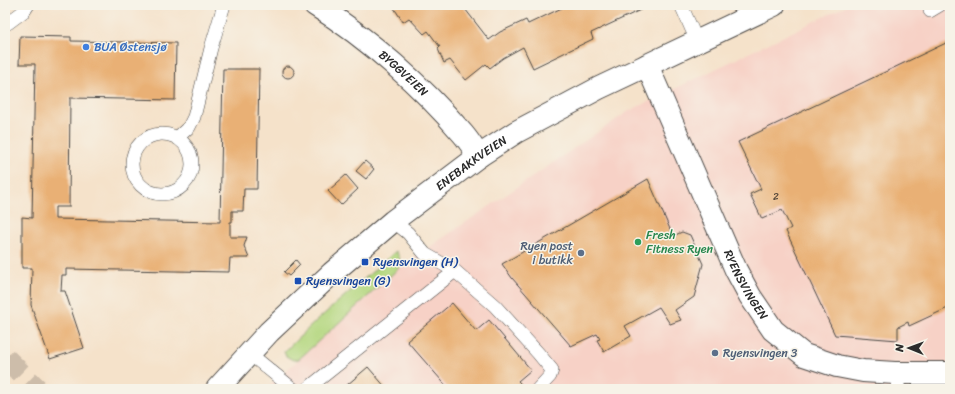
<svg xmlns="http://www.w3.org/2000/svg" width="955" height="394" font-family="Sriracha,sans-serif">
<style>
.built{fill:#f7d1c6}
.green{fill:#b4d77f;stroke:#708155}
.building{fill:#e9b075}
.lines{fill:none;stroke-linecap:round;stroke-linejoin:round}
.highway-tunnel{stroke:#cdbdaa;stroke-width:22;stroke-dasharray:22 11;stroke-linecap:butt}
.lane-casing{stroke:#494643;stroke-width:14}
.street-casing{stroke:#494643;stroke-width:24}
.secondary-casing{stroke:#494643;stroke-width:24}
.lane{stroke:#fff;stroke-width:13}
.street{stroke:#fff;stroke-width:22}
.secondary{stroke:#fff;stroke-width:22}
.shop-dot{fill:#3f7fe0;stroke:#f7f3e8;stroke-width:1.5}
.leisure-dot{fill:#2e9e5b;stroke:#f7f3e8;stroke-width:1.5}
.service-dot{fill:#5c6f8a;stroke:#f7f3e8;stroke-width:1.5}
.transit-dot{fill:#1a4fb4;stroke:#f7f3e8;stroke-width:1.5}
.labels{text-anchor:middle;stroke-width:3;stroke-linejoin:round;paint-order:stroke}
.number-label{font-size:10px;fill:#5a4c3e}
.shop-label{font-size:12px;fill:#366cbe;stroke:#f7f3e8;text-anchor:start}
.street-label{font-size:12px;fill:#2b2b2b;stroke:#f7f3e8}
.leisure-label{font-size:12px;fill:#27864d;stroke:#f7f3e8;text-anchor:start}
.service-label{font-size:12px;fill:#4e5e75;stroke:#f7f3e8;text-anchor:end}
.transit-label{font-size:12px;fill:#164399;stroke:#f7f3e8;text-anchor:start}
</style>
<rect width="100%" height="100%" fill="#f7f3e8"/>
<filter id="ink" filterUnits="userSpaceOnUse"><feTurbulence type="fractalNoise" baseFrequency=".025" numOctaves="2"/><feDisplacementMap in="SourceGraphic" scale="8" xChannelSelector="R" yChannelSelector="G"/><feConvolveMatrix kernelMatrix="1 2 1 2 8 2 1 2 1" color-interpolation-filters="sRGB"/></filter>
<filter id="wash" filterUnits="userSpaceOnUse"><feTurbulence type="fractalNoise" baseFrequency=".012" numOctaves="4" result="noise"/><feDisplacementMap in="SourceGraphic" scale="16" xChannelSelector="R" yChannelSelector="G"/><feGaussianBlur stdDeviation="0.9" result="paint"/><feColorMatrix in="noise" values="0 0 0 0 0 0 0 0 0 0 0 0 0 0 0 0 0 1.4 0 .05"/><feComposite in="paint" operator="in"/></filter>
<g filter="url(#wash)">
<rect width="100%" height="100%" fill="#f5e2ca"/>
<path class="built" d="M848,5h102v384h-684l133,-121 230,-157z"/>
<path class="green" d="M396,251c4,7 5,10 3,17l-100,91 -6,1 -7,-4 -2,-4 31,-30z
M254,386l7,1 2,2h-27l7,-2z"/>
<g id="blocks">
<path class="building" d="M397,5h59l2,1 4,-1 27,35 11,-8 26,-12 2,4 40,-19h83l-60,28 2,6 -60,29 -10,-21 -20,11 -13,10 -4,-4 -20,16 -16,-20 -6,3 -6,-14 2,-2 -12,-16 -4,3 -15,-16 -6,4 -9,-14z
M20,36l51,1v4l105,2 -1,57 -105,-2 -1,109h-14v12l165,3 3,-153h36l-2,120h-13l-1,22h-11v11h-2v15h17l-3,9 5,12h-19l-1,14 -163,-3v6h-4l-1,16h4l19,57 -34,11 -19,-54 1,-37h-10v-51l10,1 3,-154h-16z
M946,43l1,3 3,-1v262l-41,19 -1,-4 -10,5v13l-63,-5 -49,-104 5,-3 -9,-18 -20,9 -12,-25 11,-5 -23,-47z
M282 72a6 6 0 1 1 12 0a6 6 0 1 1-12 0Z
M365,161l9,8 -8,10 -10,-8z
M346,175l12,14 -17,16 -13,-14z
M648,179l25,57 9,-4 8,3 13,29 -9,33 -19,13 6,10 -11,4 -11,-17 -34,19 6,10 -27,16 -7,-12 3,-1 -3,-5 -26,12 -59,-68 -10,-14z
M296,260l4,5 -11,11 -5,-4z
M452,303l24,28 13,-11 42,50 -13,11 3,3 -6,5h-66l-42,-48z
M368,367l19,22h-37l-3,-4z"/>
</g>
</g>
<g filter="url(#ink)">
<use href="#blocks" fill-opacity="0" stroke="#494643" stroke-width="1"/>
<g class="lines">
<path class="highway-tunnel" d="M5,358l32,31"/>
<defs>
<path id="lane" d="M681,5l16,36
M930,11l10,-6
M8,23l16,-12 4,-6
M132 164a30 30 0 1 1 60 0a30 30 0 1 1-60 0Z
M177,138l12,-11 5,-10 17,-69 13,-43
M393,221l15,12 17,21 30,17 40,35 43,47 14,17 -2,6 -12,13
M249,353l44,36
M895,373l4,16
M307,389l148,-118"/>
<g id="street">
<path id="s1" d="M315,5c53,33 107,81 148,129 6,7 11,15 16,22"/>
<path id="s2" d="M647,65l89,205 14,26 23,34 31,25 33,11 26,5 32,2h55"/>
</g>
<g id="secondary">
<path id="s3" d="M217,389l52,-57 63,-59 61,-52 86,-65 37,-24 83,-44 175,-83"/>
</g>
</defs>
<use href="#lane" class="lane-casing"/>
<use href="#street" class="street-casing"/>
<use href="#secondary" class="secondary-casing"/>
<use href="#lane" class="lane"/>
<use href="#street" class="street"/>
<use href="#secondary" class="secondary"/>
</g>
</g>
<circle class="shop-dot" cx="86" cy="47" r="4"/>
<circle class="leisure-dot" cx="638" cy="242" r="4"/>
<g class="service-dot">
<circle cx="581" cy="253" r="4"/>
<circle cx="715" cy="353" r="4"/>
</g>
<g class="transit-dot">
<rect x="361" y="258" width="8" height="8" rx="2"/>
<rect x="294" y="277" width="8" height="8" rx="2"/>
</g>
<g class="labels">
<g class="number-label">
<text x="776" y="200">2</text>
</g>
<g class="shop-label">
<text x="94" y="51">BUA Østensjø</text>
</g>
<g class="street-label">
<text dy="4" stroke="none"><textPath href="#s1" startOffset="112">BYGGVEIEN</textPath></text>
<text dy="4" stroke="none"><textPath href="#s3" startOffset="341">ENEBAKKVEIEN</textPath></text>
<text dy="4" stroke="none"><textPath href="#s2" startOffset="241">RYENSVINGEN</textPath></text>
</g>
<g class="leisure-label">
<text x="646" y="239">Fresh<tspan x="646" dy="14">Fitness Ryen</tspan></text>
</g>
<g class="service-label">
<text x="573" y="250">Ryen post<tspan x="573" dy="14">i butikk</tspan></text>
<text x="723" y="357" text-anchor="start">Ryensvingen 3</text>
</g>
<g class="transit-label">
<text x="373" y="266">Ryensvingen (H)</text>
<text x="306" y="285">Ryensvingen (G)</text>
</g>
</g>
<rect width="955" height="394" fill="none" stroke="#f7f3e8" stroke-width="20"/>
<g transform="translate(909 348) rotate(271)" stroke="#f7f3e8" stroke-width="3" paint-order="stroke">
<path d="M0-3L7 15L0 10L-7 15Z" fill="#2b2b2b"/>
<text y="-6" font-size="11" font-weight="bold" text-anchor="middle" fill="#2b2b2b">N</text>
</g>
</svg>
